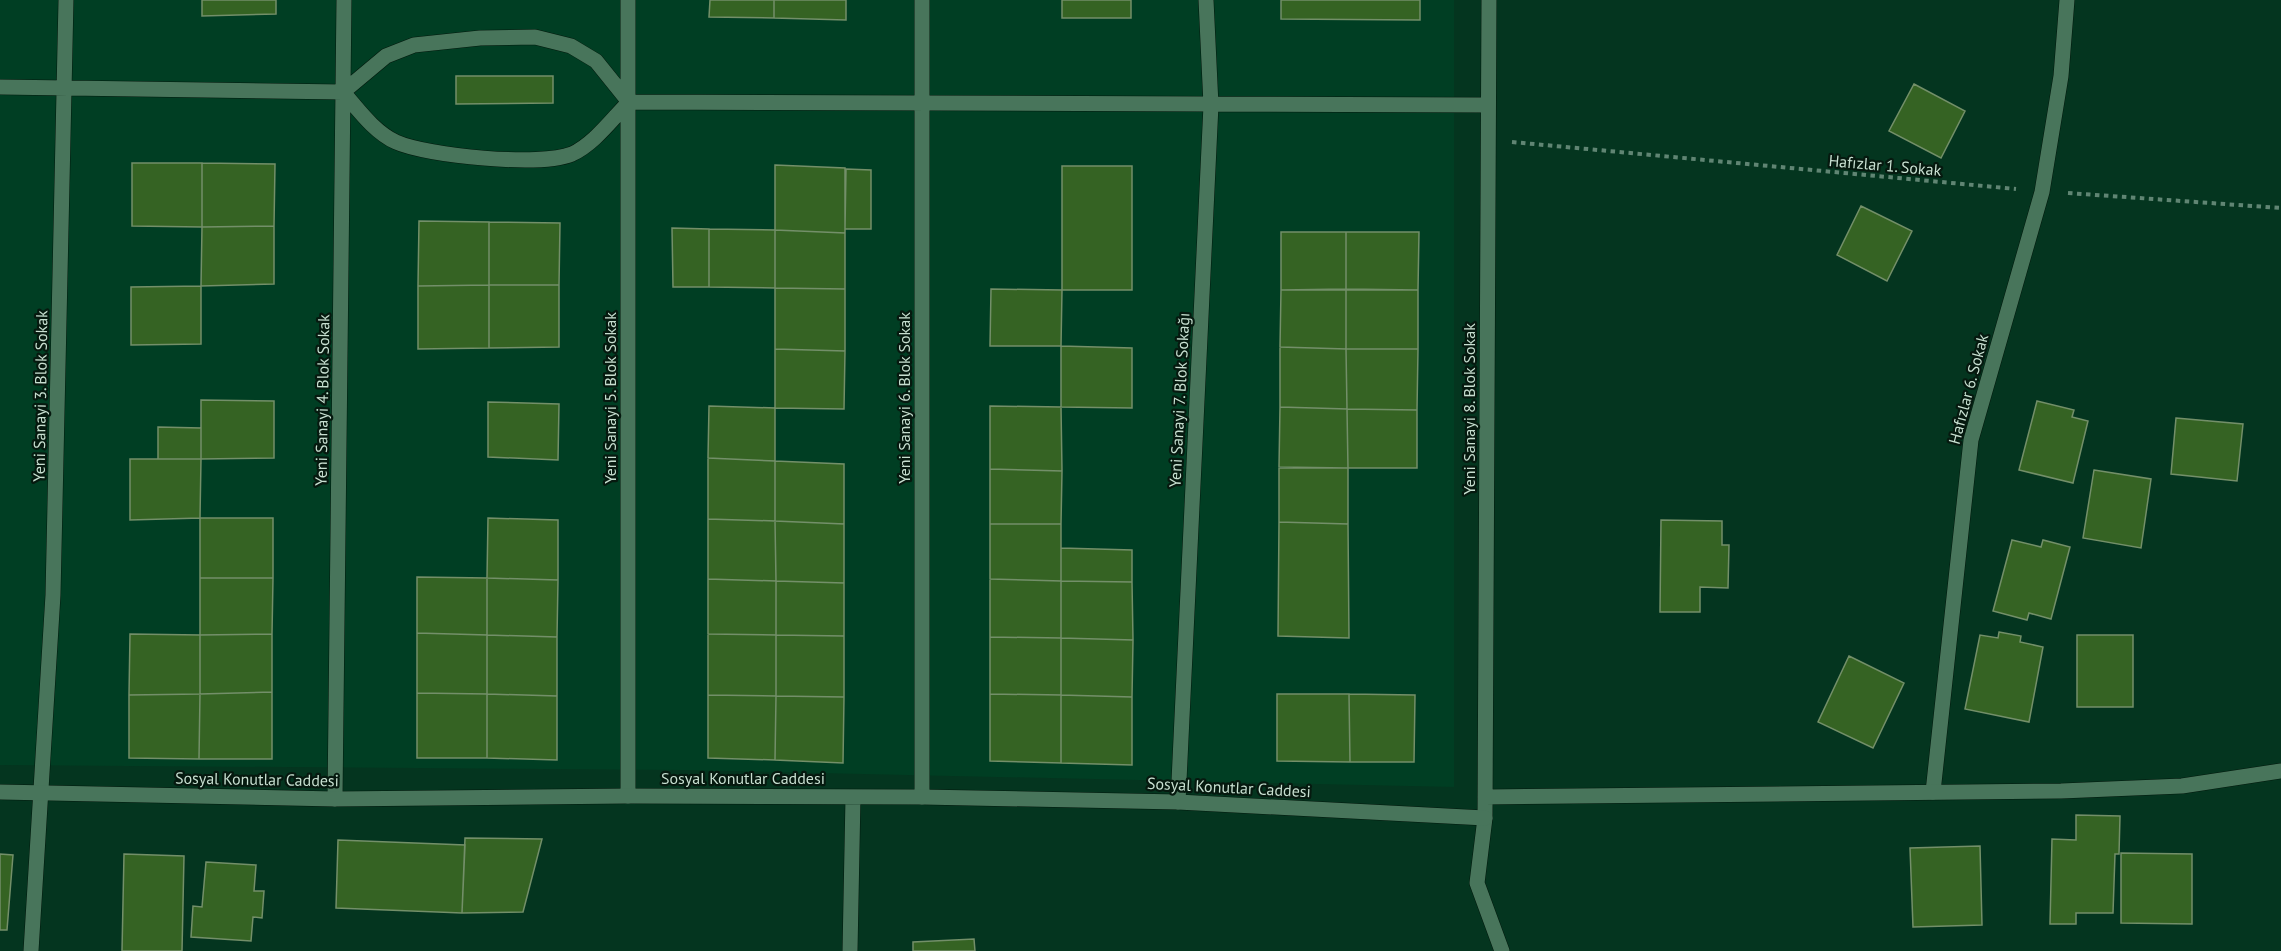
<svg xmlns="http://www.w3.org/2000/svg" width="2281" height="951" font-family="'PT Sans',sans-serif">
<style>
.built{fill:#003e23}
.building{fill:#356323;stroke:#738f69;stroke-width:1.5}
.lines{fill:none;stroke-linecap:round;stroke-linejoin:round}
.lane-casing{stroke:#03190d;stroke-width:16}
.street-casing{stroke:#03190d;stroke-width:16}
.secondary-casing{stroke:#03190d;stroke-width:16}
.path{stroke:#608573;stroke-width:4;stroke-dasharray:4.5 4.5;stroke-linecap:butt}
.lane{stroke:#48755b;stroke-width:15}
.street{stroke:#48755b;stroke-width:15}
.secondary{stroke:#48755b;stroke-width:15}
.labels{text-anchor:middle;stroke-width:4.5;stroke-linejoin:round;paint-order:stroke}
.street-label{font-size:16px;fill:#c7dfd0;stroke:#06190f}
</style>
<rect width="100%" height="100%" fill="#04351f"/>
<path class="built" d="M0,0h1454v787l-773,-17 -681,-5z"/>
<path class="building" d="M202,0h74v14l-74,2z
M710,0h64v18l-65,-1z
M774,0h72v20l-72,-2z
M1062,0h69v18h-69z
M1281,0h139v20l-139,-1z
M456,76h97v27l-97,1z
M1914,84l51,27 -24,47 -52,-27z
M132,163h70v64l-70,-1z
M202,163l73,1 -1,62 -72,1z
M775,165l70,3v65l-70,-3z
M1062,166h70v124h-70z
M846,169l25,1v59h-26z
M1861,206l51,25 -25,50 -50,-26z
M419,221l70,1v63l-71,1z
M489,222l71,1 -1,62h-70z
M274,226v58l-73,2 1,-59z
M672,228l37,1v58h-36z
M709,229l66,1v58l-66,-1z
M775,230l70,3v56l-70,-1z
M1281,232h65v57l-65,1z
M1346,232h73l-1,58 -72,-1z
M489,285h70v62l-70,1z
M489,285v63l-71,1v-63z
M201,286v58l-70,1v-58z
M775,288l70,1v62l-70,-2z
M991,289l71,1 -1,56h-71z
M1281,290h65v59l-66,-2z
M1346,290h72v59h-72z
M1061,346l71,2v60l-71,-1z
M1280,347l66,2 1,60 -67,-2z
M775,349l70,2 -1,58 -69,-1z
M1346,349h72l-1,61 -70,-1z
M201,400l73,1v57l-73,1z
M2037,401l37,9 -2,7 16,4 -15,62 -54,-13z
M488,402l71,2 -1,56 -70,-3z
M709,406l66,2v53l-67,-3z
M990,406l71,1 1,64 -72,-2z
M1280,407l67,2 1,59 -69,-1z
M1347,409l70,1v58h-69z
M2176,418l67,6 -6,57 -66,-7z
M158,427l43,1v31h-43z
M708,458l67,3v60l-67,-2z
M130,459h71l-1,59 -70,2z
M775,461l69,3v60l-69,-3z
M1279,468h69v56l-69,-2z
M990,469l72,2 -1,53h-71z
M2094,470l57,9 -10,69 -58,-10z
M200,518h73v60h-73z
M488,518l70,2v60l-71,-2z
M708,519l67,2 1,60 -68,-2z
M1661,520l61,1v24h7l-1,43 -28,-1v25h-40z
M775,521l69,3v59l-68,-2z
M1279,522l69,2 1,114 -71,-2z
M990,524h71v57l-71,-2z
M2012,540l29,7 2,-7 27,7 -19,72 -22,-6 -2,7 -34,-9z
M1061,548l71,2v32l-71,-1z
M417,577l70,1v57l-70,-2z
M200,578h73l-1,56 -72,1z
M487,578l71,2 -1,57 -70,-2z
M708,579l68,2v54l-68,-1z
M990,579l71,2v57l-71,-1z
M776,581l68,2v53l-68,-1z
M1061,581l71,1 1,58 -72,-2z
M1999,632l22,4 -1,6 23,5 -14,75 -64,-13 15,-74 18,3z
M417,633l70,2v59l-70,-1z
M130,634l70,1v59l-71,1z
M272,634v58l-72,2v-59z
M708,634l68,1v61l-68,-1z
M487,635l70,2v59l-70,-2z
M776,635l68,1v61l-68,-1z
M2077,635h56v72h-56z
M990,637l71,1v57l-71,-1z
M1061,638l72,2 -1,57 -71,-2z
M1849,656l55,27 -31,65 -55,-26z
M272,692v67h-73l1,-65z
M417,693l70,1v64h-70z
M200,694l-1,65 -70,-1v-63z
M487,694l70,2v64l-70,-2z
M990,694l71,1v68l-71,-2z
M1277,694h72l1,68 -73,-1z
M1349,694l66,1 -1,67h-64z
M708,695l68,1 -1,64 -67,-2z
M1061,695l71,2v68l-71,-2z
M776,696l68,1 -1,66 -68,-3z
M2076,815l44,1 -1,38h-4l-2,59h-37v11h-26l2,-85 24,1z
M465,838l77,1 -19,73 -61,1z
M338,840l127,5 -3,68 -126,-5z
M1980,846l2,79 -69,2 -3,-79z
M2121,853l71,1v70l-71,-1z
M0,854l13,1 -6,75h-7z
M124,854l60,2 -2,95h-60z
M206,862l50,3 -2,26h10l-2,27 -9,-1 -2,24 -60,-4 2,-31 9,1z
M974,939l1,12h-62v-9z"/>
<g class="lines">
<defs>
<path id="lane" d="M1933,792l38,-352 71,-248 19,-116 6,-76"/>
<path id="street" d="M628,0v796
M922,0v797
M1489,0l-4,818 -8,65 25,68
M0,87l343,5c15,17 31,40 53,50 31,14 145,25 176,12 22,-10 40,-35 57,-52
M343,92l43,-36 28,-11 66,-7 55,-1 36,9 25,15 33,41 859,3
M1485,797l576,-6 121,-5 99,-15
M335,799l9,-799
M1178,802l33,-697 -5,-105
M31,951l22,-356 13,-595"/>
<path id="secondary" d="M0,792l335,7 293,-3 294,1 256,5 307,16
M850,951l3,-154"/>
</defs>
<use href="#lane" class="lane-casing"/>
<use href="#street" class="street-casing"/>
<use href="#secondary" class="secondary-casing"/>
<path class="path" d="M1512,142l504,47
M2068,193l213,15"/>
<use href="#lane" class="lane"/>
<use href="#street" class="street"/>
<use href="#secondary" class="secondary"/>
</g>
<g class="labels">
<g class="street-label">
<text transform="translate(1885 165) rotate(5)" y="6">Hafızlar 1. Sokak</text>
<text transform="translate(1968 389) rotate(-75)" y="6">Hafızlar 6. Sokak</text>
<text transform="translate(40 396) rotate(-89)" y="6">Yeni Sanayi 3. Blok Sokak</text>
<text transform="translate(610 398) rotate(-90)" y="6">Yeni Sanayi 5. Blok Sokak</text>
<text transform="translate(904 398) rotate(-90)" y="6">Yeni Sanayi 6. Blok Sokak</text>
<text transform="translate(322 400) rotate(-89)" y="6">Yeni Sanayi 4. Blok Sokak</text>
<text transform="translate(1179 400) rotate(-87)" y="6">Yeni Sanayi 7. Blok Sokağı</text>
<text transform="translate(1469 409) rotate(-90)" y="6">Yeni Sanayi 8. Blok Sokak</text>
<text x="743" y="784">Sosyal Konutlar Caddesi</text>
<text transform="translate(257 779) rotate(1)" y="6">Sosyal Konutlar Caddesi</text>
<text transform="translate(1229 787) rotate(3)" y="6">Sosyal Konutlar Caddesi</text>
</g>
</g>
</svg>
